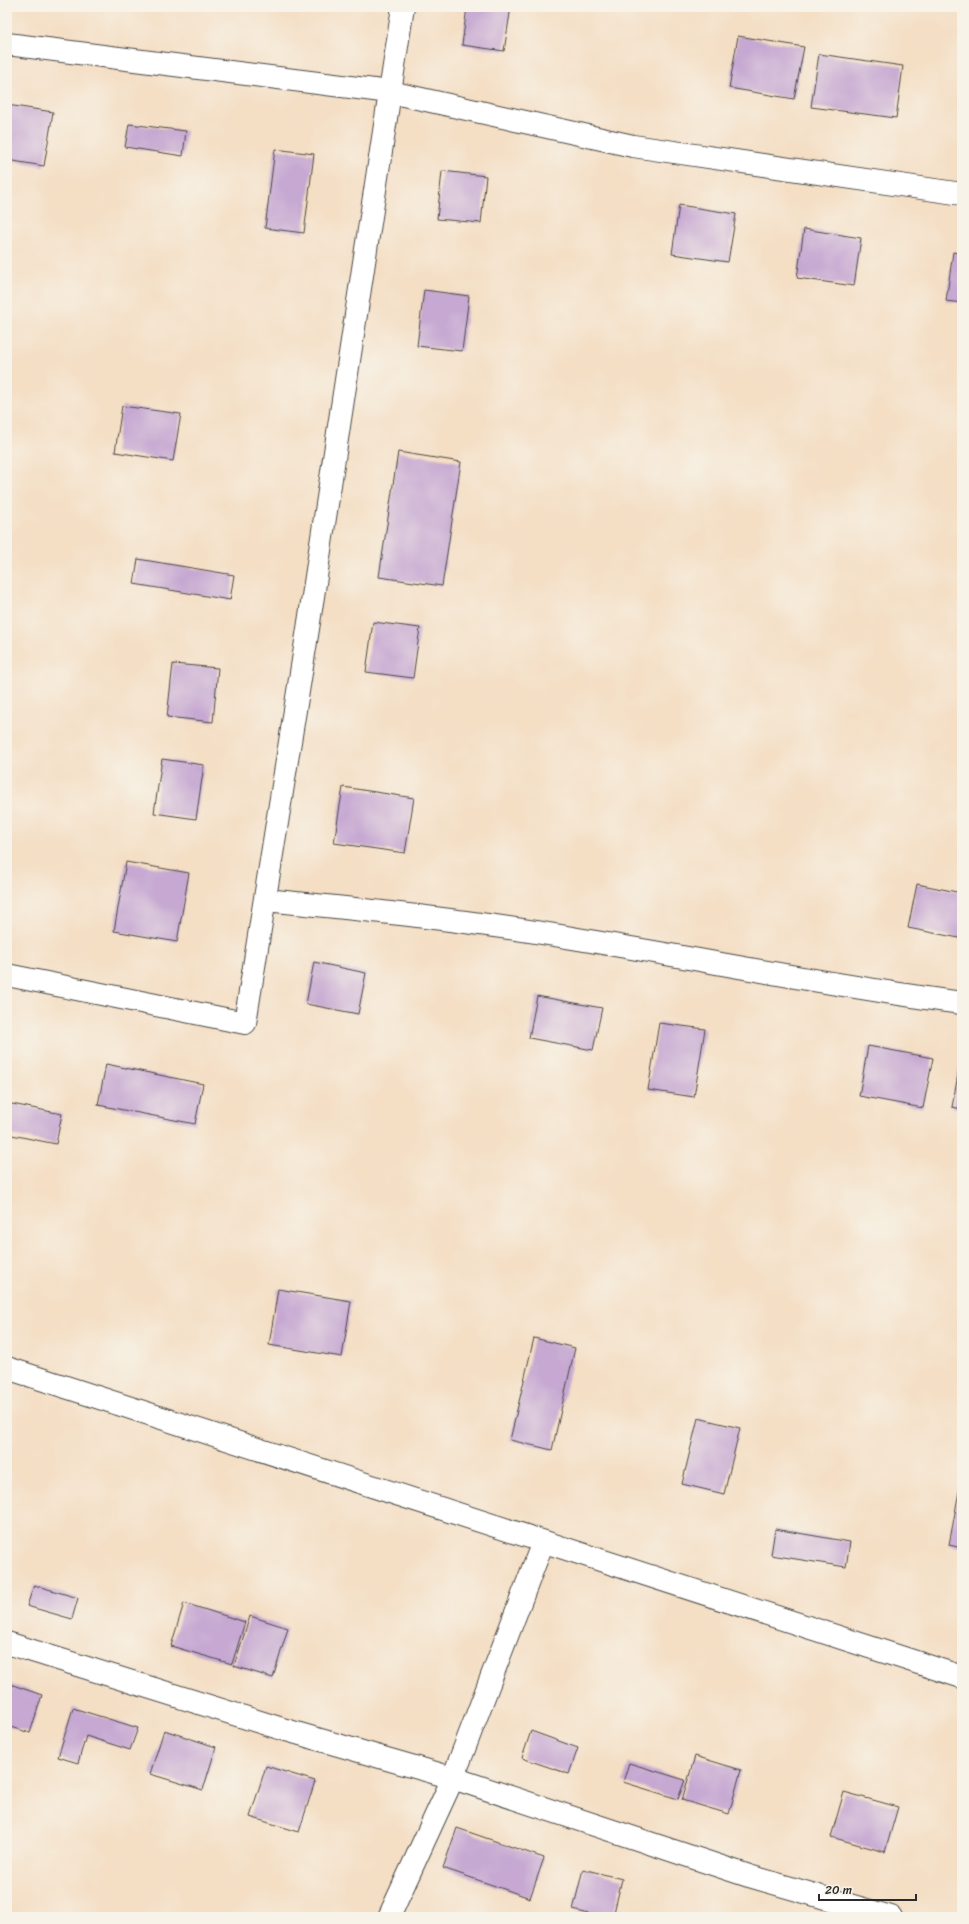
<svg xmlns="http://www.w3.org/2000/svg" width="969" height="1924" font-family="Sriracha,sans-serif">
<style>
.building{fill:#c6a8d2}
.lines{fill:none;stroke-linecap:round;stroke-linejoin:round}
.minor-casing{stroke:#494642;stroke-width:24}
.minor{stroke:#fff;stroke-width:22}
</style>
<rect width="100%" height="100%" fill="#f7f3e8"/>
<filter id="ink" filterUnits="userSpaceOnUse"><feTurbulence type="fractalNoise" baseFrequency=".025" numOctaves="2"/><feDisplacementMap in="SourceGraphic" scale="8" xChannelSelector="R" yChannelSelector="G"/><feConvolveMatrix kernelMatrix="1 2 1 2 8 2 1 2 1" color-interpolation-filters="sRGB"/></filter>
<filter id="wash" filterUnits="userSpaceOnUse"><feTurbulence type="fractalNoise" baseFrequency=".012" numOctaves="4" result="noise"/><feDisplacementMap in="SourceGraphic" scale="16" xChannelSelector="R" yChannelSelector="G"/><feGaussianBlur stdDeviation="0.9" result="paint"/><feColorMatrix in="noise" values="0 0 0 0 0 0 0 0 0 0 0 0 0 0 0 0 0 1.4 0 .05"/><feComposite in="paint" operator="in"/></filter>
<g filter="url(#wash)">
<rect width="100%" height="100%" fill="#f4dec4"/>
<g id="blocks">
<path class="building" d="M467,7h44l-7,44 -42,-6z
M738,36l66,11 -10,52 -65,-11z
M819,54l84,12 -7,52 -85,-11z
M7,105l46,7 -9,54 -37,-6z
M129,124l57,7 -3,25 -58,-9z
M275,149l39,5 -10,79 -39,-5z
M442,171l44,5 -5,47 -44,-4z
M679,205l57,9 -8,48 -56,-8z
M804,229l57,9 -7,48 -57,-8z
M953,252l9,2v49l-16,-2z
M424,290l45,6 -7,55 -45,-5z
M122,406l59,8 -8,47 -58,-9z
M398,452l63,10 -19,124 -63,-9z
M138,559l96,16 -4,25 -96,-16z
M373,622l47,6 -7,50 -47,-6z
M173,664l45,4 -5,54 -46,-5z
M162,759l42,6 -8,54 -42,-6z
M343,787l71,11 -9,55 -71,-10z
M126,862l63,11 -12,69 -63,-11z
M917,884l45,9v28l-3,17 -51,-10z
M314,962l52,11 -8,41 -52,-10z
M537,996l65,12 -9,42 -64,-12z
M659,1023l46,6 -11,68 -46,-7z
M868,1046l65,12 -10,50 -64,-12z
M106,1064l97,20 -8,40 -97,-19z
M960,1064h2v45l-10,-2z
M7,1103l55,11 -6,30 -49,-10z
M278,1289l73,12 -9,56 -73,-12z
M534,1338l41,10 -23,102 -42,-10z
M698,1418l42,10 -16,66 -42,-10z
M960,1486h2v62l-13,-3z
M775,1529l75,13 -4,25 -75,-12z
M34,1585l44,13 -6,21 -45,-13z
M184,1603l61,19 -13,42 -61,-18z
M250,1616l38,12 -15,50 -39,-12z
M7,1683l35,12 -12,38 -23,-7z
M73,1708l65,20 -8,22 -44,-14 -8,27 -20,-6z
M164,1730l52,17 -13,43 -53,-16z
M531,1731l47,17 -9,26 -47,-16z
M695,1756l46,14 -12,44 -47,-14z
M629,1763l56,17 -7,19 -55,-17z
M266,1766l49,15 -16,51 -49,-15z
M844,1792l54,15 -13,45 -54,-15z
M457,1828l87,30 -14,40 -87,-30z
M583,1869l39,10 -9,38h-12l-28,-7z
M717,1913l11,4h-12z"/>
</g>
</g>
<g filter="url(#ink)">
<use href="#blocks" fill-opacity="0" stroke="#494642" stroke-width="1"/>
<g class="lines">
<defs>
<path id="minor" d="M7,44l383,48 243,54 329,48
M265,900c104,10 209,21 313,39 128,21 255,47 384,64
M7,975l238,48 63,-394 95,-622
M7,1368l955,309
M7,1643l272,85 174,50 296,98 142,41
M389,1917l64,-139 90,-236"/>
</defs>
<use href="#minor" class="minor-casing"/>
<use href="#minor" class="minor"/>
</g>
</g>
<rect width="969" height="1924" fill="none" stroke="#f7f3e8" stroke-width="24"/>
<path d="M819 1894v6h97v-6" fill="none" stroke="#2b2b2b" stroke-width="2"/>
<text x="825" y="1894" font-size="12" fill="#2b2b2b" stroke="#f7f3e8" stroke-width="3" paint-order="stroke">20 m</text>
</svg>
